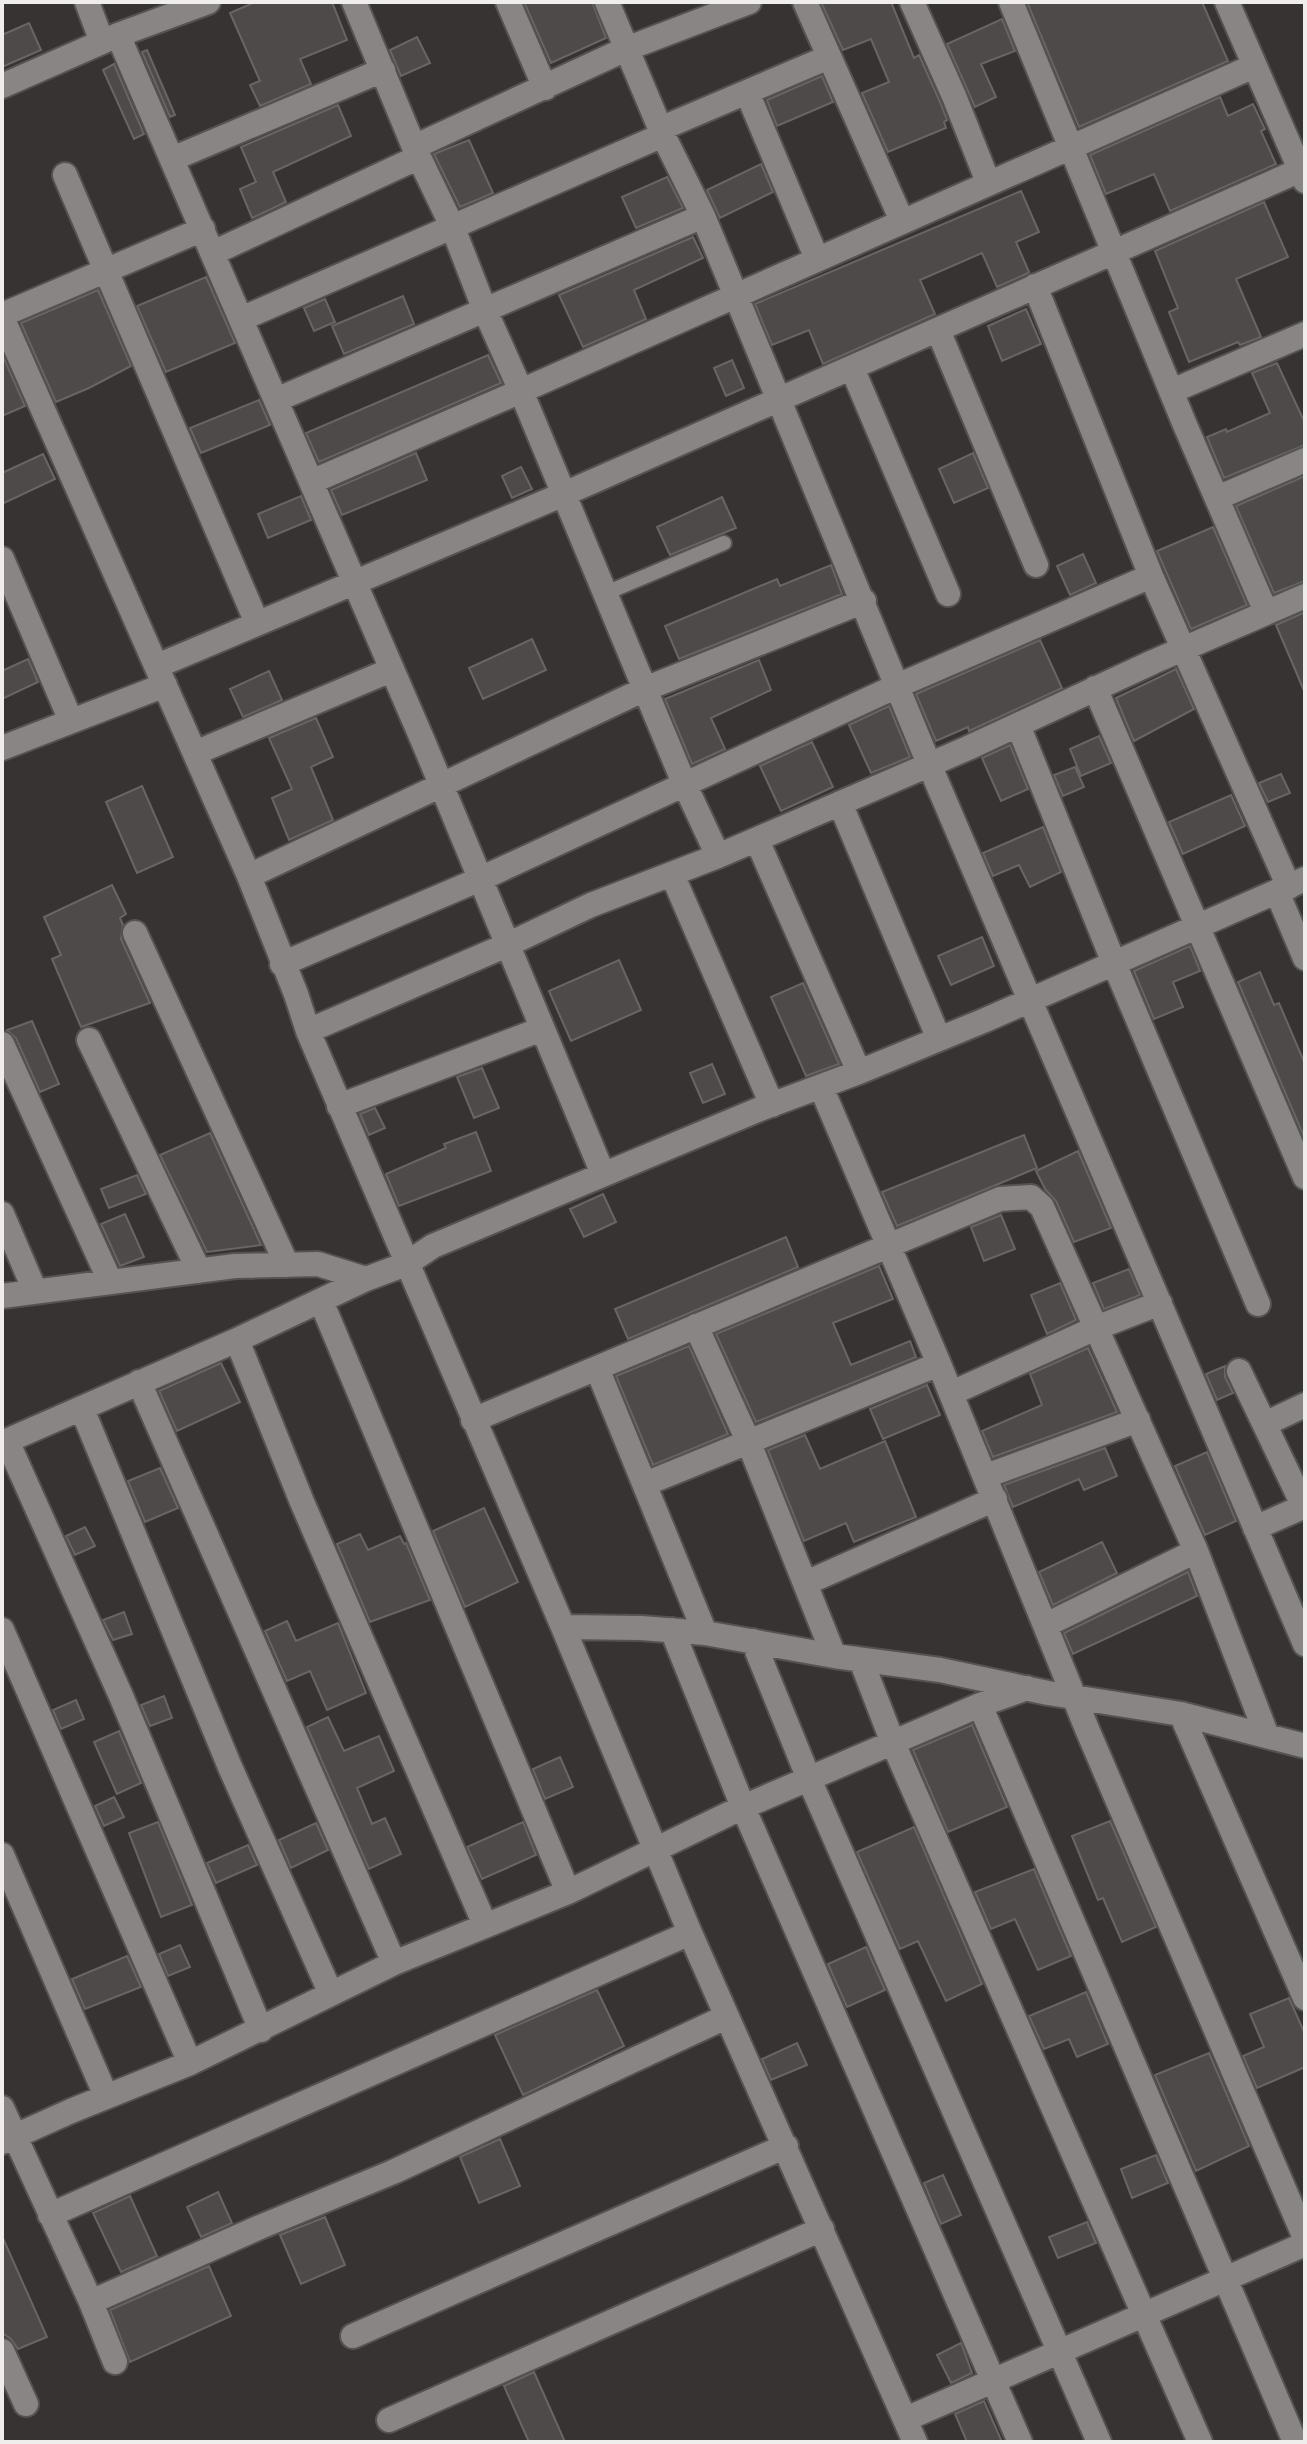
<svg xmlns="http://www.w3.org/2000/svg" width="1307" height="2444" font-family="Ubuntu,sans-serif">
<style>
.building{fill:#4f4a4a;stroke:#6a6565;stroke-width:2}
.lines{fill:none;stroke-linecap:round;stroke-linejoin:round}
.lane-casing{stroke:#555252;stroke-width:18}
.street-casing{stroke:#555252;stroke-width:28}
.lane{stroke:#8a8585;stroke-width:14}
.street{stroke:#8a8585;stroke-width:24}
</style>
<rect width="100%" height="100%" fill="#373333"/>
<path class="building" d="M255,2h77l15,38 -47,19 11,25 -51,22 -10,-21 10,-4 -30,-68z
M524,2h68l14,36 -55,25z
M821,2h70l23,56 5,-3 21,47 7,18 -3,2 2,6 -58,24 -26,-59 27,-11 -18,-43 -28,11z
M1027,2h175l26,59 -149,66z
M1002,19l13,32 -34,13 15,33 -21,10 -28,-63z
M29,23l12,27 -39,17v-32z
M417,37l13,26 -29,13 -11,-26z
M147,50l28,65 -5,2 -28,-65z
M114,64l30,70 -10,5 -31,-69z
M822,76l11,26 -56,24 -10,-26z
M1220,97l8,19 25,-12 12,25 -4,2 15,33 -106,47 -16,-37 -48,20 -16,-39z
M338,105l13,31 -78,36 13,30 -34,16 -12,-29 16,-7 -15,-35z
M469,140l24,53 -33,14 -26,-53z
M761,164l12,28 -53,26 -13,-28z
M667,177l16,31 -47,20 -14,-31z
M1021,191l18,41 -23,10 13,30 -3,2 -29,13 -15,-34 -62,27 15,34 -112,50 -14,-34 -37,15 -17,-41z
M1264,202l24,55 -52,22 25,58 -21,8 -2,-3 -49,20 -20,-50 9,-4 -23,-57z
M693,237l10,21 -69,32 12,29 -63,28 -24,-52z
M206,277l29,66 -69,29 -29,-66z
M98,290l33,76 -42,22 -33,14 -35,-79z
M403,296l11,28 -70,30 -12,-28z
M325,299l10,23 -21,9 -10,-23z
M1026,309l15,35 -39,17 -14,-35z
M2,354l23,52 -23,10z
M488,355l13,28 -182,79 -13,-29z
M732,360l12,28 -18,8 -12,-28z
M1277,363l28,60v22l-81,33 -17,-41 19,-8 1,3 43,-19 -18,-40z
M259,400l11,25 -69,28 -11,-25z
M416,453l11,27 -85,35 -11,-25z
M973,453l15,35 -34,15 -15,-34z
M43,454l12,25 -53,25v-31z
M521,467l11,22 -20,9 -10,-22z
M1305,476v105l-31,12 -38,-87z
M301,496l10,24 -43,18 -10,-24z
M722,497l14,31 -66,27 -13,-28z
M1213,527l34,78 -56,24 -34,-78z
M1083,554l13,29 -26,12 -13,-29z
M831,565l11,29 -163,65 -14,-33 112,-47 3,7z
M1305,612v81l-29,-68z
M532,639l14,31 -63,29 -14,-31z
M1040,640l22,48 -93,43 -1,-4 -32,14 -20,-47z
M28,659l10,23 -36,17v-28z
M759,660l12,30 -60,28 14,31 -33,15 -27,-65z
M1176,669l18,40 -60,32 -18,-43z
M269,671l13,29 -39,17 -13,-28z
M889,706l21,51 -39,16 -22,-48z
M316,718l17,39 -22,10 22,53 -44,20 -17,-42 20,-9 -23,-51z
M1099,736l12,27 -30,13 -11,-27z
M812,742l21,45 -52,24 -21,-45z
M1010,745l18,44 -27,12 -19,-43z
M1075,767l9,20 -21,9 -9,-21z
M1281,774l9,19 -22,9 -9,-19z
M142,786l31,71 -36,16 -31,-71z
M1231,795l14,31 -62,28 -14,-32z
M1043,827l18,45 -31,15 -11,-22 -26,11 -10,-23z
M112,885l14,29 -6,4 3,7 -2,14 29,64 -69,24 -29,-68 9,-4 -17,-38z
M982,937l12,29 -43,19 -13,-29z
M1190,946l10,25 -27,11 10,25 -29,12 -20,-48z
M619,960l22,50 -70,31 -22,-50z
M1260,972l14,33 5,-2 26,61v75l-67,-157z
M803,983l36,81 -33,12 -35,-79z
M32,1021l27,63 -19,8 -24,-54 -9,-8z
M712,1064l13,30 -22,9 -13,-30z
M482,1068l17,40 -25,10 -17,-41z
M375,1108l10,20 -16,7 -9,-21z
M476,1132l15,39 -92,35 -13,-32 60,-26 -2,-4z
M210,1133l51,112 -54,7 -47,-97z
M1024,1135l13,33 -140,58 -15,-34z
M1078,1151l33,77 -37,14 -18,-41 -11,-12 -9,-18z
M137,1175l9,19 -37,14 -8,-19z
M603,1194l13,28 -32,15 -14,-28z
M125,1214l19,43 -24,9 -19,-42z
M1001,1215l14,34 -31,12 -13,-34z
M786,1237l12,30 -170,72 -13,-30z
M879,1266l14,33 -60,24 18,42 59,-24 6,16 -160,65 -40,-88z
M1129,1269l11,26 -36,14 -11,-26z
M1060,1283l16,37 -29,14 -16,-39z
M689,1346l39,88 -75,31 -37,-89z
M1088,1348l29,64 -124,45 -11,-26 60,-26 -12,-31z
M221,1363l19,39 -63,29 -18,-40z
M1225,1366v11l8,16 -16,7 -11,-26z
M927,1385l13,30 -57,24 -13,-30z
M805,1435l15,34 65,-28 31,76 -62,25 -8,-19 -42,18 -36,-91z
M1105,1448l12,28 -33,14 -5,-11 -66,28 -9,-22z
M1207,1452l29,69 -31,14 -30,-69z
M160,1468l18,40 -33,14 -17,-41z
M484,1508l34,74 -53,25 -32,-76z
M85,1527l10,19 -20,9 -9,-19z
M360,1534l8,16 32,-14 4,8 2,-1 24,57 -60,22 -33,-78z
M1102,1542l15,31 -64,32 -14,-33z
M1188,1572l9,24 -124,58 -9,-21z
M124,1612l8,22 -19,6 -10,-20z
M287,1621l9,20 42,-18 28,70 -39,17 -17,-39 -23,10 -22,-50z
M164,1696l8,22 -22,8 -9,-21z
M76,1700l8,19 -23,10 -8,-19z
M328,1717l16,34 35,-15 15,35 -37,17 15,36 13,-6 16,36 -32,15 -62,-142z
M972,1725l35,82 -59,25 -35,-82z
M119,1731l22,52 -24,11 -23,-52z
M560,1757l13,30 -28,12 -12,-30z
M114,1797l10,20 -20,9 -9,-20z
M1110,1821l46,106 -34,15 -19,-44 -5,2 -26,-64z
M158,1822l34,83 -31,12 -32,-84z
M523,1822l13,33 -54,24 -15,-32z
M316,1823l12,27 -37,18 -12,-28z
M914,1827l68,157 -36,17 -28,-60 -18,8 -43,-97z
M248,1845l9,20 -41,18 -9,-20z
M1034,1869l37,87 -33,14 -23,-51 -24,10 -16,-37z
M180,1945l10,22 -22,9 -9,-22z
M866,1947l19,43 -38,17 -19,-43z
M127,1956l14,31 -56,22 -13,-30z
M597,1990l27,56 -101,49 -28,-60z
M1086,1992l22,52 -31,13 -8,-18 -25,10 -15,-33z
M1289,1998l16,36v33l-48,21 -14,-32 21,-9 -14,-33z
M797,2043l10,22 -36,15 -9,-21z
M1209,2053l40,93 -53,25 -41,-96z
M500,2139l20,47 -41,17 -19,-46z
M1156,2155l12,28 -36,15 -11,-29z
M943,2175l18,40 -20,9 -17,-41z
M218,2192l14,31 -31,14 -14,-30z
M130,2196l27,60 -36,16 -28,-59z
M325,2217l20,48 -44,19 -21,-49z
M1087,2222l9,21 -38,15 -9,-21z
M2,2236l45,101 -29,12 -7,-10 -9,-6z
M209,2266l22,50 -101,46 -20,-52z
M961,2343l11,30 -21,10 -14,-28z
M534,2372l31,70h-36l-25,-56z
M984,2401l18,41h-35l-12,-28z"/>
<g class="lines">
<defs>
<path id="lane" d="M606,593l118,-50"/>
<path id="street" d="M87,2l15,40
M508,2l37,86
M607,2l56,133 40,81 226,548 376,880
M805,2l97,219
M912,2l42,94 34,86
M1011,2l174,423 81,187
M1227,2l78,179
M118,35l305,706 180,433
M2,86l116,-51 90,-33
M747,92l70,167
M660,129l169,-72
M414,147l212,-98 123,-47
M172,159l211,-89
M65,175l192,448
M213,253l206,-96
M1035,286l116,290 138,311
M2,315l201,-86
M2,317l247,559 47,118 12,37 255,596 127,306 225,509
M241,319l422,-184
M938,330l98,235
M852,368l96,226
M1172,391l133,-57
M276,400l427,-184
M311,482l210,-91 -37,-83 -31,-80 -39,-81 -60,-145
M1217,498l88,-38
M2,559l69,162
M157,666l407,-172 741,-326
M1095,688l210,489
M1018,725l96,238 144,341
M2,748l163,-63
M195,753l196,-83
M840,803l99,236
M757,840l102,232
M718,856l-34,-73 -163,-392 733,-325
M672,874l100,231
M249,876l396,-187 219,-88
M1277,892l28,66
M135,933l152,332
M282,964l196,-84 419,-194 254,-110
M308,1031l199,-86 84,-40 127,-49 250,-108 185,-86 152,-66
M89,1040l110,231
M2,1044l108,237
M821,1087l118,277 148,365 218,509
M339,1106l203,-77
M2,1214l33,77
M2,1296l233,-30 83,-2 48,15
M321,1301l247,591
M696,1326l53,117 85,213
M237,1340l65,162 183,423
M597,1368l108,265
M1239,1371l65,136
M139,1382l255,581
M952,1393l144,-65 64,-25
M82,1409l148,358 101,227
M473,1420l527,-221 31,-2 11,10 154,344 71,185
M1265,1424l40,-19
M7,1441l114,255 140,334
M2,1443l235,-103 129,-61 40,-15 27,-18 327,-137 99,-37 124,-51 322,-142
M986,1476l152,-56
M645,1484l294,-120
M1255,1528l50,-22
M806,1583l189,-84
M1046,1625l150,-74
M563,1627l78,1 64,5 129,23 106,14 108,23 133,21 124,32
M2,1630l188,433
M672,1630l71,177 277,635
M753,1641l56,138 290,663
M861,1660l32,83 307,699
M980,1705l315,737
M1181,1714l124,284
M2,1855l104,241
M2,2108l89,194 24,60
M2,2142l69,-31 119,-48 204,-100 174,-71 175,-85 237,-102 47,-17
M50,2215l640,-282
M91,2302l169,-75 133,-55 333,-155
M353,2336l433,-190
M2,2351l24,53
M906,2419l399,-175
M389,2420l433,-191"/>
</defs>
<use href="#lane" class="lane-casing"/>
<use href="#street" class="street-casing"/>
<use href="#lane" class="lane"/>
<use href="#street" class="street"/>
</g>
<rect width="1307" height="2444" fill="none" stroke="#f0eded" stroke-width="8"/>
</svg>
